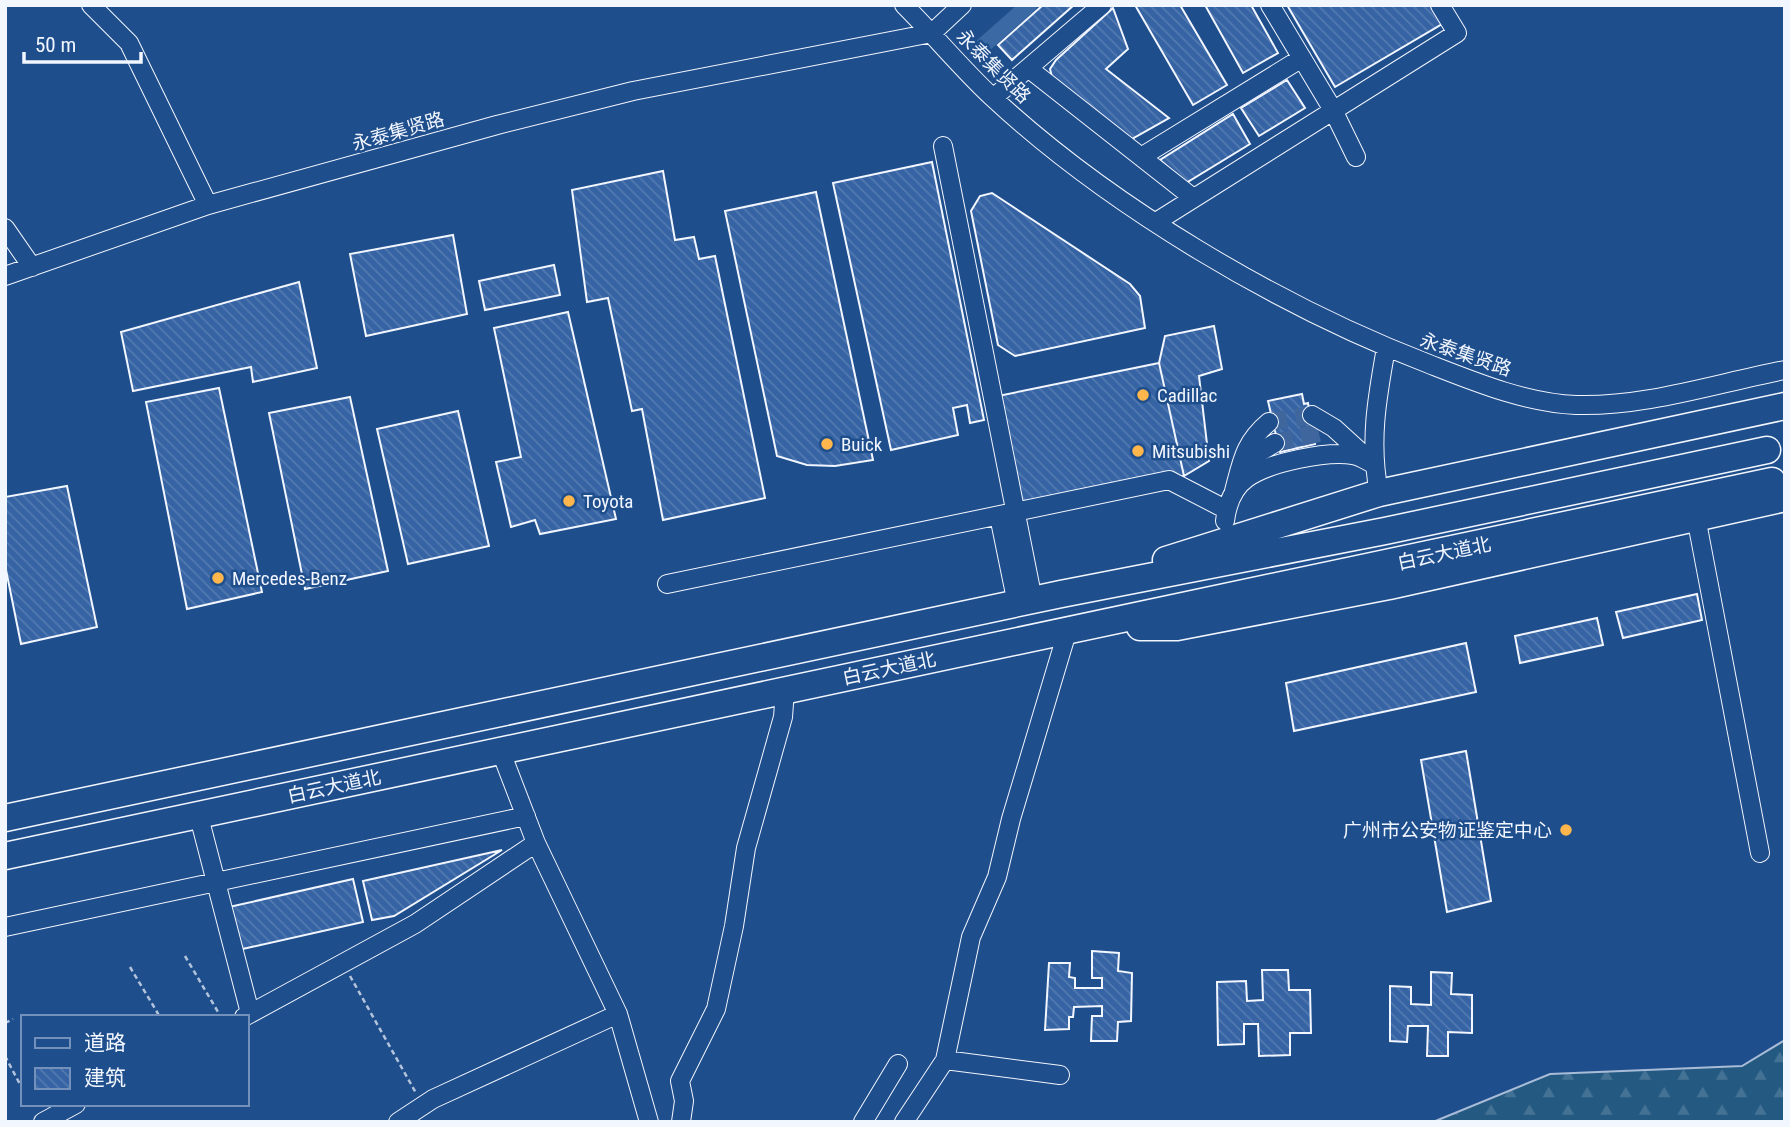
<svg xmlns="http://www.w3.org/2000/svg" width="1790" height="1127" font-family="'Roboto Condensed','Noto Sans SC',sans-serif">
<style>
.forest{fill:url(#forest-firs);stroke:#a8bbd7;stroke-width:2}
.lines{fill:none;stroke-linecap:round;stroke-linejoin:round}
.canal{stroke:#3b69a3;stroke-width:16}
.building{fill:url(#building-back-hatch);stroke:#f2f6ff;stroke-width:2}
.minor-tunnel{stroke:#3f679d;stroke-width:18;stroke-dasharray:18 9;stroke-linecap:butt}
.minor-casing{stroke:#f2f6ff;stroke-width:20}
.highway-casing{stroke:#f2f6ff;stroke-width:29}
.path{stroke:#b3c4dc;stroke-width:2.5;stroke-dasharray:5 3.5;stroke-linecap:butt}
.minor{stroke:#1f4e8c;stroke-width:18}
.highway{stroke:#1f4e8c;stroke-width:26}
.poi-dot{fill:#ffb74d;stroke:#1f4e8c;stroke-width:2.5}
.labels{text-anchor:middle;stroke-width:5;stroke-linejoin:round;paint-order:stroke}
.street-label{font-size:19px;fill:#f2f6ff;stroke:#1f4e8c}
.poi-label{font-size:19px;fill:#f2f6ff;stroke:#1f4e8c;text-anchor:start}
</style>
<defs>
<pattern id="forest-firs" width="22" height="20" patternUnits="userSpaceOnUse" patternTransform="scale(1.75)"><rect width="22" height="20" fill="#245a82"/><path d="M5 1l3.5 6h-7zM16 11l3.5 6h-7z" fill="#447295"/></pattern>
<pattern id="building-back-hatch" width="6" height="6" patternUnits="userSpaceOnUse" patternTransform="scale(1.75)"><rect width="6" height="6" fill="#3563a3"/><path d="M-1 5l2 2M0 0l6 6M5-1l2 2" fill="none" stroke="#537ab1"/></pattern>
</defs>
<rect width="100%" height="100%" fill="#1f4e8c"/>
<path class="forest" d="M1785,1040v82h-352l117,-48 192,-8z"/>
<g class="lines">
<path class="canal" d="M977,51l52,-46"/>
</g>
<path class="building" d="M1043,5h31l-62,55 -14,-15z
M1135,5h45l47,80 -34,20z
M1205,5h46l27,48 -35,20z
M1287,5h145l10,19 -107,63z
M1113,8l15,41 -22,20 63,49 -39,22 -77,-59 -3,-12 6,-9z
M1287,80l18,28 -46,28 -18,-28z
M1233,114l17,30 -64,39 -26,-23z
M932,162l52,258 -14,3 -3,-18 -14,3 5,27 -67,15 -58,-267z
M663,171l12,69 19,-3 5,22 16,-3 50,242 -102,22 -21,-111 -10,2 -24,-113 -21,4 -15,-112z
M816,192l57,268 -38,6 -28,-1 -30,-9 -52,-245z
M992,193l138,91 10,12 5,32 -130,28 -17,-11 -27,-134 9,-15z
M453,235l14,79 -101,22 -16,-82z
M554,265l6,30 -75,15 -6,-29z
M299,282l18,86 -64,14 -2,-15 -118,24 -12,-59z
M568,312l48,207 -76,15 -5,-14 -24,7 -15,-65 25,-5 -27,-129z
M1214,326l8,43 -23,7 10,85 -25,15 -25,-113 6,-27z
M1159,363l25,113 -163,33 -23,-113z
M219,388l43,204 -75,17 -41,-207z
M1302,394l2,10 4,-1 7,41 -35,8 -12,-51z
M350,397l38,174 -83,18 -36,-176z
M458,411l31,135 -81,18 -31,-135z
M67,486l30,141 -76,17 -16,-79v-68z
M1697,594l5,26 -79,18 -7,-26z
M1597,618l6,27 -83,18 -5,-27z
M1466,643l10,49 -182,39 -8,-48z
M1466,751l25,150 -44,11 -26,-152z
M502,850l-108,66 -22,4 -9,-39z
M353,879l10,43 -125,28 -9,-43z
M1092,951l27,2 -1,18 14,2 -1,48 -13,1 -1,19h-26l1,-25h10v-10l-28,1 -1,10h-4v12l-24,1 4,-67h21l-1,14 6,1v10h27v-10h-10z
M1262,970h26l1,20h21l1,43h-21v22l-31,1 -1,-32h-14v20l-26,1 -1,-63 29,-1 1,20 16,-1z
M1431,972l21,1 -1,21 21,1v38l-24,-1v24h-21l1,-30h-20l-1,16 -17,-1v-55l21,1v17l20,1z"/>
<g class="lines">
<path class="minor-tunnel" d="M1269,422l43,-7
M1275,443l44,-10"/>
<defs>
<path id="minor" d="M91,5l38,38 79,162
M904,5c30,30 57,63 88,92 117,109 288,210 437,267 46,18 97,39 147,41 70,2 141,-22 209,-35
M1270,5l63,105 23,47
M932,33l30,-28
M1028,68l164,129
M993,98l109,-93
M943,146l90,454
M1141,157l161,-99
M1156,222l301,-189 -17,-28
M5,228l27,39
M5,276l203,-71 289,-80 136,-34 299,-58
M1312,415l22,13 34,31
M1244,469l4,-10 27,-16
M1234,491c8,-30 10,-48 35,-69
M1379,493c-10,-51 -2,-95 7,-145
M999,516l18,88
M1696,517l64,336
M1225,521c2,-16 8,-33 22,-43 23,-16 79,-27 106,-23 7,1 14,6 20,9
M667,584l502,-104 58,30
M501,752l35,91 82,171 31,108
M198,813l52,200
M5,927l521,-111
M244,1017l171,-93 121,-81
M945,1060l115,15
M43,1122l33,-18
M398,1122l35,-23 185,-85
M681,1122l3,-21 -4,-20 36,-72 18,-83 12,-78 37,-131 2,-27
M863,1122l35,-58
M904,1122l41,-62 26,-123 26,-60 14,-58 57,-190"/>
<path id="highway" d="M1166,560l213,-67 406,-87
M1140,627h37l212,-41 396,-88
M5,818l1056,-224 324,-63 382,-81
M5,856l1767,-375"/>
</defs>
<use href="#minor" class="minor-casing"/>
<use href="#highway" class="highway-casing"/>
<path class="path" d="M185,956l36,61
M130,967l30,50
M350,976l66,117
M5,1023l8,-4
M5,1056l18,34"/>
<use href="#minor" class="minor"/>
<use href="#highway" class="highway"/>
</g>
<g class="poi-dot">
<circle cx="1143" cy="395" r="7"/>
<circle cx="827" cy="444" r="7"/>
<circle cx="1138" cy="451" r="7"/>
<circle cx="569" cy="501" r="7"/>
<circle cx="218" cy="578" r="7"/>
<circle cx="1566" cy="830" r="7"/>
</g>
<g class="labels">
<g class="street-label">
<text transform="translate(994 66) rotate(45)" y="7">永泰集贤路</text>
<text transform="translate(398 131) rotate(-16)" y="7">永泰集贤路</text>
<text transform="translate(1466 354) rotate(19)" y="7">永泰集贤路</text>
<text transform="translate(1444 553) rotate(-12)" y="7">白云大道北</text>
<text transform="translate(889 668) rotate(-12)" y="7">白云大道北</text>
<text transform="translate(334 786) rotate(-12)" y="7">白云大道北</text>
</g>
<g class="poi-label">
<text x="1157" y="402">Cadillac</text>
<text x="841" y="451">Buick</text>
<text x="1152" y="458">Mitsubishi</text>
<text x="583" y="508">Toyota</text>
<text x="232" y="585">Mercedes-Benz</text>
<text x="1552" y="837" text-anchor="end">广州市公安物证鉴定中心</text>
</g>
</g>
<rect width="1790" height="1127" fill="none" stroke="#f2f6ff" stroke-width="14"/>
<rect x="21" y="1015" width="228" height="91" fill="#1f4e8c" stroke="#7391ba" stroke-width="2"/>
<rect x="35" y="1038" width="35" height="10" fill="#1f4e8c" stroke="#7391ba" stroke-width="2"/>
<text x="84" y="1050" font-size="21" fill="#f2f6ff">道路</text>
<rect x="35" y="1068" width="35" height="21" fill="url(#building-back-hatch)" stroke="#7391ba" stroke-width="2"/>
<text x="84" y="1085" font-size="21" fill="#f2f6ff">建筑</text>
<path d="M24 52v10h117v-10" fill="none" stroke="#f2f6ff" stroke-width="3.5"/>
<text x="35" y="52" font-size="21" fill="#f2f6ff" stroke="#1f4e8c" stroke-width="5" paint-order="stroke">50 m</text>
</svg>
